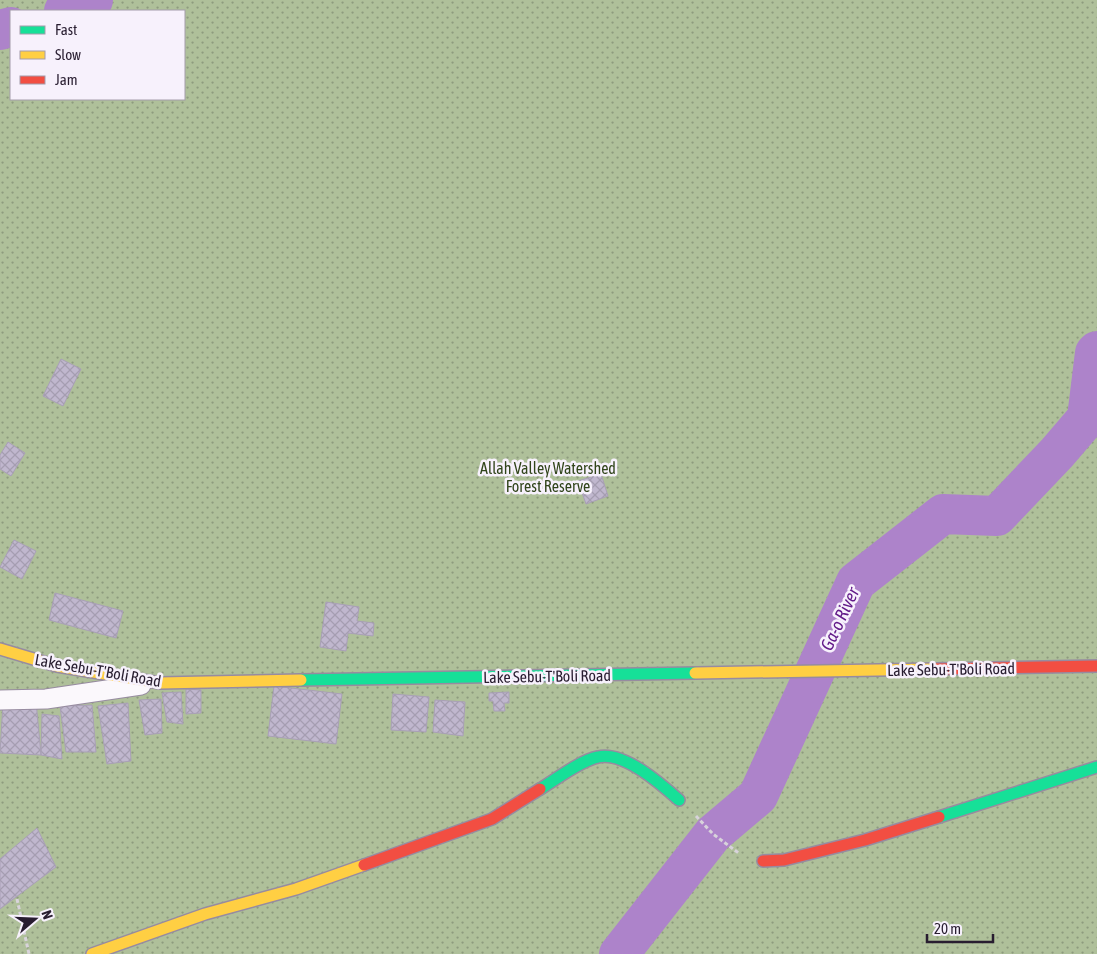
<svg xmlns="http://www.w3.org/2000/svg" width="1097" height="954" font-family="'Asap Condensed',sans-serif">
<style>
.grass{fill:url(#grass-dots);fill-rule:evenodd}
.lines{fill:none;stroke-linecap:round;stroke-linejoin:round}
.river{stroke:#ad83ca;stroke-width:40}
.building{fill:url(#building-cross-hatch);stroke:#a9a0b6}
.street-casing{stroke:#978ba0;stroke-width:21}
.fast-casing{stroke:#978ba0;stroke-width:14}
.slow-casing{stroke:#978ba0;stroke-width:14}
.jam-casing{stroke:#978ba0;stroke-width:14}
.path{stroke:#d8d3db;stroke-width:3;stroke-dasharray:4 2.5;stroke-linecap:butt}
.street{stroke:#fbf8fc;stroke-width:19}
.fast{stroke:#16e098;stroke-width:11}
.slow{stroke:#ffcf43;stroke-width:11}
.jam{stroke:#f24e42;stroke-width:11}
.labels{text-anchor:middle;stroke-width:5;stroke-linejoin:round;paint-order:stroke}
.park-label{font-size:16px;fill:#31451b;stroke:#f7f1fc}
.street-label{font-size:16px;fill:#281d30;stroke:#f7f1fc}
.water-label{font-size:18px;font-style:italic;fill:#631b89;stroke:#f7f1fc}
</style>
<defs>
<pattern id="grass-dots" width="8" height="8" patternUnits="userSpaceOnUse" patternTransform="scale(1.25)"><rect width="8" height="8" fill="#afc09a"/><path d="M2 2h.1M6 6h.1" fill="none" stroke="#8e9b7e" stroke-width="1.8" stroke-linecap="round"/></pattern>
<pattern id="building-cross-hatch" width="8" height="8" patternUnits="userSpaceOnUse" patternTransform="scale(1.25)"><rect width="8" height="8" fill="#c0b7ce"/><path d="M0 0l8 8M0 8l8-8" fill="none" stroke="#a59db1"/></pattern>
</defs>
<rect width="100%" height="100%" fill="#e2d2ee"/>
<path class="grass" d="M0,0h1097v954h-1097zM11,11h173v88h-173z"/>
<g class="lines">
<path class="river" d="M64,11l25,-7 4,-4
M0,30l11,-3
M619,954l94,-120 45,-38 98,-214 87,-68 54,2 60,-63 30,-35 8,-65 2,-2"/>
</g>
<path class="building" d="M61,359l20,10 -18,37 -20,-10z
M8,442l17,11 -14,23 -11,-7v-14z
M601,474l7,22 -22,8 -8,-23z
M14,540l22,11 -14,28 -22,-12z
M55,593l68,18 -7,27 -67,-18z
M326,602l33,5 -2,14 17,2 -1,13 -25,-3 -2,18 -26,-4z
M274,686l68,8 -6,50 -68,-8z
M186,689l15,1v23l-15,1z
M181,692l2,32 -16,-2 -5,-29z
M509,692v11h-5l1,8h-11l-1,-10h-4v-8z
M393,694l36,3 -3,35 -35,-2z
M161,699l1,34 -17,2 -6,-35z
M435,700l30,2 -2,34 -30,-4z
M36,701l5,54 -41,-2 3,-50z
M128,703l3,58 -24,3 -9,-58z
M92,705l4,47h-30l-6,-46z
M42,714l17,2 3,43 -21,-4z
M37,828l19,39 -56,42v-50z"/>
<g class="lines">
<defs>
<path id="street" d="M0,700l46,-1 95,-14"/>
<path id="fast" d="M301,680l394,-7
M540,789c15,-9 41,-29 58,-32 26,-6 63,27 81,43
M939,817l158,-50"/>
<path id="slow" d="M0,649l57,17 103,17 141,-3
M695,673l241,-4
M92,954l113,-40 91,-25 68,-24"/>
<path id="jam" d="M936,669l161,-3
M763,861l21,-1 81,-20 74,-23
M364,865l128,-46 48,-30"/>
</defs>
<use href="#street" class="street-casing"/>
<use href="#fast" class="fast-casing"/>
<use href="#slow" class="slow-casing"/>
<use href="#jam" class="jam-casing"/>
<path class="path" d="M696,816l17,18 27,20
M17,899l12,55"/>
<use href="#street" class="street"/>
<use href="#fast" class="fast"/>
<use href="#slow" class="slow"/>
<use href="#jam" class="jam"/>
</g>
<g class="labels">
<g class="park-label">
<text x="548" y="474">Allah Valley Watershed<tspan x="548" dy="18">Forest Reserve</tspan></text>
</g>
<g class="street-label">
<text transform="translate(951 669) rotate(-1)" y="6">Lake Sebu-T'Boli Road</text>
<text transform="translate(98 670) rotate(10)" y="6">Lake Sebu-T'Boli Road</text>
<text transform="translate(547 676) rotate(-1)" y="6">Lake Sebu-T'Boli Road</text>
</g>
<g class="water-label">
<text transform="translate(840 619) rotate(-65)" y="6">Ga-o River</text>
</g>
</g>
<rect x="10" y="10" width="175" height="90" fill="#f7f1fc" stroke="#a49caa"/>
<rect x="20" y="26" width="25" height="8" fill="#16e098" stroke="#a49caa"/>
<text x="55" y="35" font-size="15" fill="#281d30">Fast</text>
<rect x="20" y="51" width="25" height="8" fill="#ffcf43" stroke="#a49caa"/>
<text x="55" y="60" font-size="15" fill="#281d30">Slow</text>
<rect x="20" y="76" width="25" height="8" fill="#f24e42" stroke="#a49caa"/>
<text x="55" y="85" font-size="15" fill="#281d30">Jam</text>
<g transform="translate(35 919) rotate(71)" stroke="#f7f1fc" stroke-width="4" paint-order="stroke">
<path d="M0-4L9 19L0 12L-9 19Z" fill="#281d30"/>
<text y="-8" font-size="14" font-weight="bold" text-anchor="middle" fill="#281d30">N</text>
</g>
<path d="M927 934v8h66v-8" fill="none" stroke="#281d30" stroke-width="2.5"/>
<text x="934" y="934" font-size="15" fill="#281d30" stroke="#f7f1fc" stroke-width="4" paint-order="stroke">20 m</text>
</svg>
